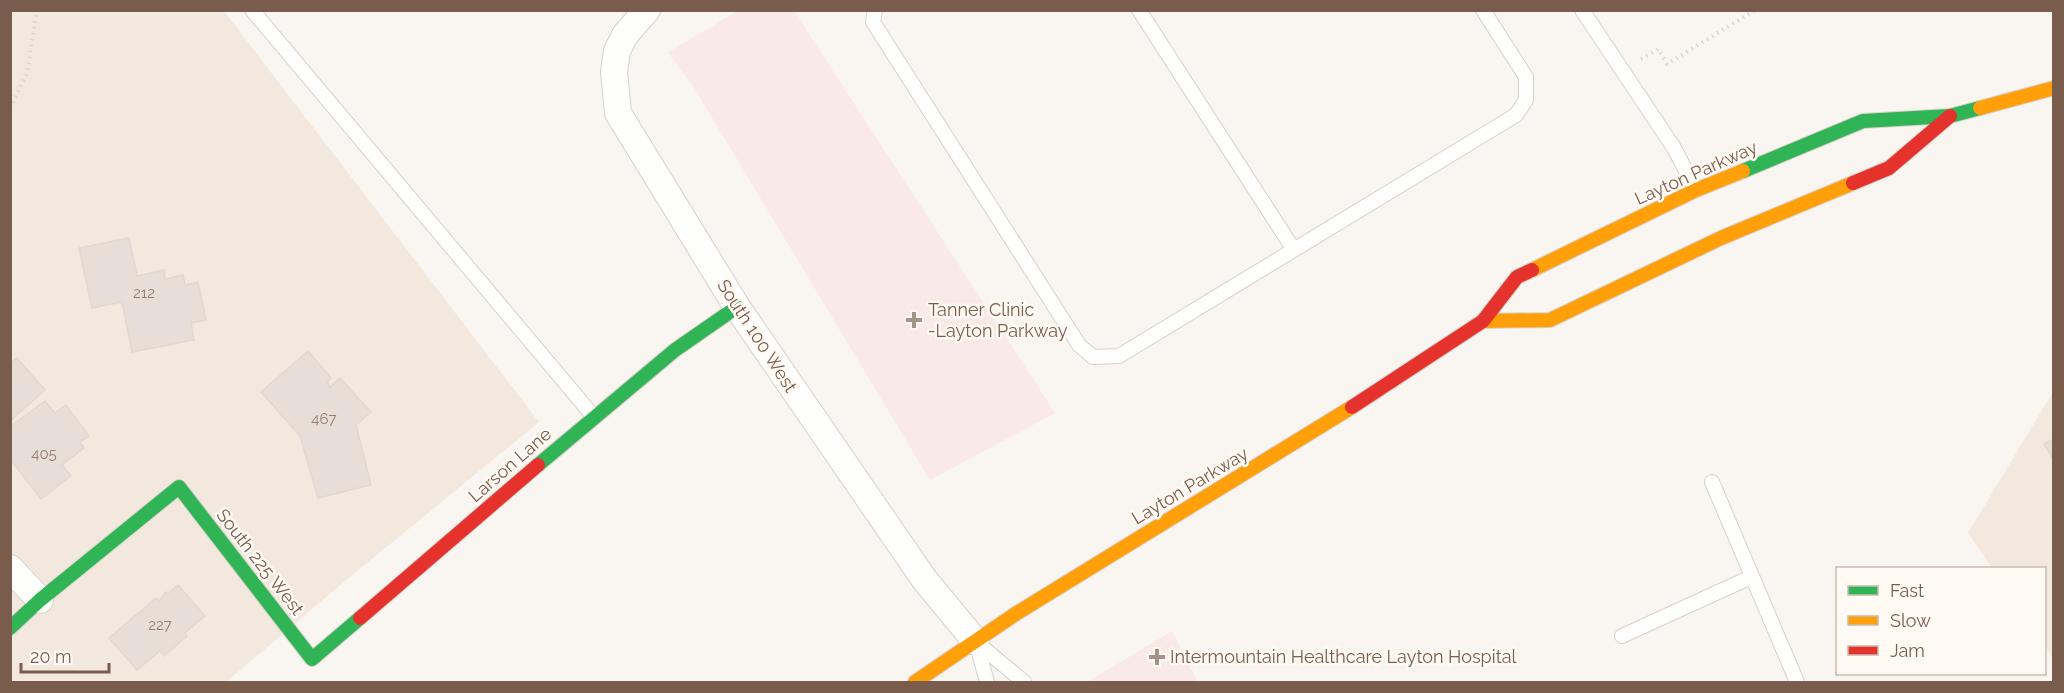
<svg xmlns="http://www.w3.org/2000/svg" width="2064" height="693" font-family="Raleway,sans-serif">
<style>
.residential{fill:#f2e8de}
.medical{fill:#fae9e9}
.building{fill:#e6ded7;stroke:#e2d8d2;stroke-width:1.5}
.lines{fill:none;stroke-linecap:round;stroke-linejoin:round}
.lane-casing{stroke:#d7d1cb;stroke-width:16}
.street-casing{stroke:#d7d1cb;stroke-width:28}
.fast-casing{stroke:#d9d2cb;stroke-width:16}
.slow-casing{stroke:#d9d2cb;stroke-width:16}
.jam-casing{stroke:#d9d2cb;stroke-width:16}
.path{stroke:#dcd5d0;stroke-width:4;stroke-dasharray:1.5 4.5;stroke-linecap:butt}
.lane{stroke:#fefefd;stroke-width:14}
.street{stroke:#fefefd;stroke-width:26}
.fast{stroke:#30b455;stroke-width:14}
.slow{stroke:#ff9f0a;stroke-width:14}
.jam{stroke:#e5322d;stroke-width:14}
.poi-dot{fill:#a69286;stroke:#fffaf3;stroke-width:2}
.labels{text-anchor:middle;stroke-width:5;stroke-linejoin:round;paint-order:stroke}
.number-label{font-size:15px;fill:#977e72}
.street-label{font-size:18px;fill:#7a5c4d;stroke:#fffaf3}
.poi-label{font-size:18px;fill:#7a5c4d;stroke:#fffaf3;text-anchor:start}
</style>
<rect width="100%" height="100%" fill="#f9f5f0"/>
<path class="residential" d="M10,11h214l315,411 -194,159 -119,101h-215z
M2053,392v267l-8,-14 -1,-77h-52l-24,-35z"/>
<path class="medical" d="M737,11h57l261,402 -125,67 -237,-394 -25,-33z
M1172,631l26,51h-111z"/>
<path class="building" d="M129,238l8,38 27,-6 1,9 18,-4 2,10 13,-3 8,38 -15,3 3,17 -62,12 -10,-50 -30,6 -13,-60z
M308,351l23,27 -4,4 3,5 10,-9 31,34 -15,13 15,60 -53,13 -18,-62 -39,-44z
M17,358l28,32 -34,30 -1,-56z
M45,401l10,12 11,-8 23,31 -9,6 4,6 -22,17 9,11 -30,23 -31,-40v-32z
M2054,439v20h-1l-9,-15z
M178,585l27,31 -20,17 2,3 -23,20 -4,-5 -23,19 -28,-32 47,-40 3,3 7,-9 1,2z"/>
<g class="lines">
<defs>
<path id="lane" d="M252,10l342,407
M875,10l-2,12 206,323 14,12 26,-1 397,-241 10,-15v-23l-43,-67
M1139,10l155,240
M1582,10l92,138 22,42
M1712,482l85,200
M1622,636l129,-59
M976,642l48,40
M976,642l11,40"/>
<path id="street" d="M647,10l-22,25 -8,16 -3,21 4,41 119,194 187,272 52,63
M10,568l30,32"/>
<path id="fast" d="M1743,171l120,-50 87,-5 30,-8
M538,465l137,-115 62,-43
M10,628l30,-28 139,-113 133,172 48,-41"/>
<path id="slow" d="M1980,108l74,-20
M1532,270l164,-80 47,-19
M1483,321l67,-1 171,-82 132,-55
M915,682l102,-69 335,-206"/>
<path id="jam" d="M1853,183l36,-15 61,-52
M1352,407l131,-86 34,-44 15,-7
M360,618l178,-153"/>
</defs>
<use href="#lane" class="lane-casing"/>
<use href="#street" class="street-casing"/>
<use href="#fast" class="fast-casing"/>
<use href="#slow" class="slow-casing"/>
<use href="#jam" class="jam-casing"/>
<path class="path" d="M1641,59l17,-10 9,15 88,-54
M10,108l17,-35 10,-63"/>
<use href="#lane" class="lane"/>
<use href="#street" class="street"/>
<use href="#fast" class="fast"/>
<use href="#slow" class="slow"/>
<use href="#jam" class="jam"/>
</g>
<g class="poi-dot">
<path d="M911 311h6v6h6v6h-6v6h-6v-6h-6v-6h6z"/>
<path d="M1154 648h6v6h6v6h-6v6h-6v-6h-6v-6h6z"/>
</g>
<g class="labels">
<g class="number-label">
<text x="144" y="298">212</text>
<text x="324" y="424">467</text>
<text x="44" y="459">405</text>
<text x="160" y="630">227</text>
</g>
<g class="street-label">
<text transform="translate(1696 173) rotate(-24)" y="6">Layton Parkway</text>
<text transform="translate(757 336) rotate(57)" y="6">South 100 West</text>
<text transform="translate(510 465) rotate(-41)" y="6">Larson Lane</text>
<text transform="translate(1190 486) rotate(-31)" y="6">Layton Parkway</text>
<text transform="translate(260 562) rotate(52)" y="6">South 225 West</text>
</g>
<g class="poi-label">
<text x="928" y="316">Tanner Clinic<tspan x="928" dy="21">-Layton Parkway</tspan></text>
<text x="1170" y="663">Intermountain Healthcare Layton Hospital</text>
</g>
</g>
<rect width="2064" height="693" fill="none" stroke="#7a5c4d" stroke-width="24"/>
<rect x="1836" y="567" width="210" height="108" fill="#fffaf3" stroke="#cabbb1" stroke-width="1.5"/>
<rect x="1848" y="586" width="30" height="9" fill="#30b455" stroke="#cabbb1" stroke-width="1.5"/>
<text x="1890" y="597" font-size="18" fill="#7a5c4d">Fast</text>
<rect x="1848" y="616" width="30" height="9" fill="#ff9f0a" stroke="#cabbb1" stroke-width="1.5"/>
<text x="1890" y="627" font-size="18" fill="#7a5c4d">Slow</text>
<rect x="1848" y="646" width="30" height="9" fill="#e5322d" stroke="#cabbb1" stroke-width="1.5"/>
<text x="1890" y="657" font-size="18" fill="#7a5c4d">Jam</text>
<path d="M21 663v9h88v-9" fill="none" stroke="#7a5c4d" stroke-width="3"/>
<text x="30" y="663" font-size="18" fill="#7a5c4d" stroke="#fffaf3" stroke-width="4.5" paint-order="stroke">20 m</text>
</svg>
